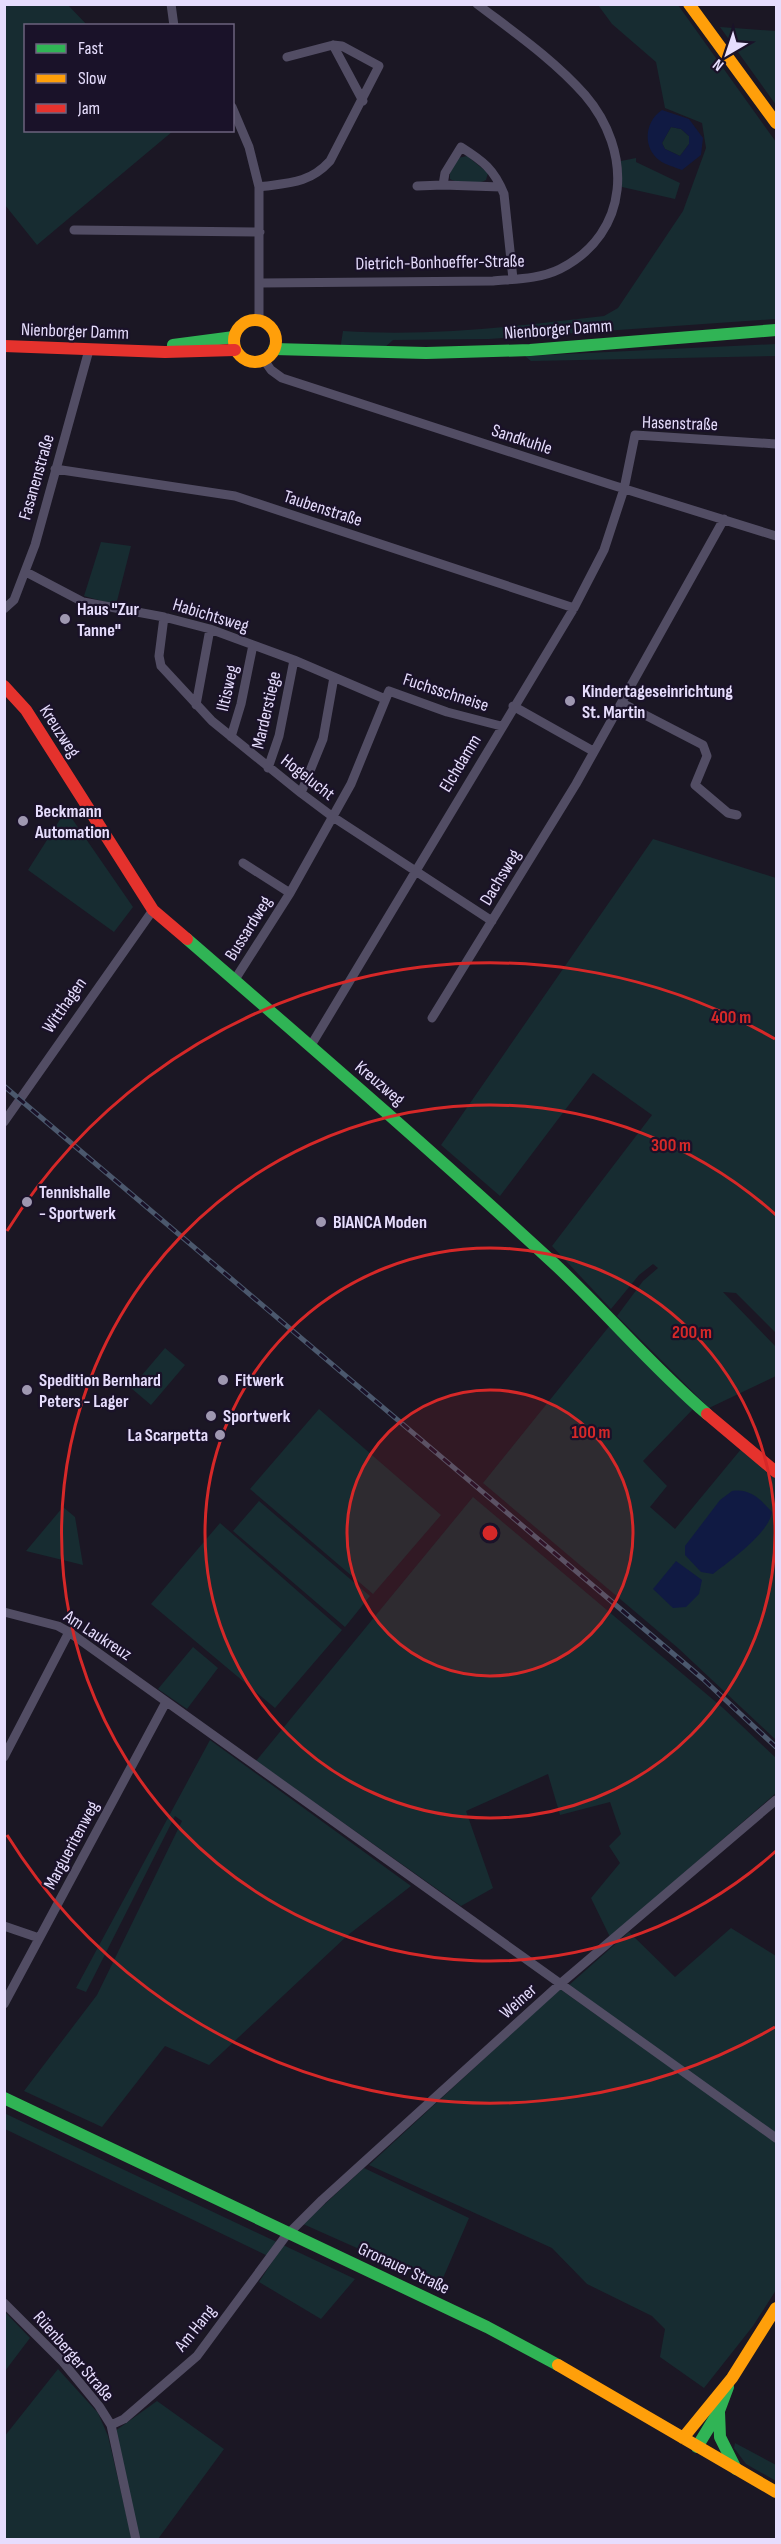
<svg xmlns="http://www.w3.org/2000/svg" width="781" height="2544" font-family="'Sofia Sans Condensed',sans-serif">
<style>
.green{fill:#172c31}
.water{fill:#101a43;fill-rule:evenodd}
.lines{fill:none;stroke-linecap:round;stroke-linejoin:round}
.street{stroke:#524d64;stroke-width:9}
.fast{stroke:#30b455;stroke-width:12}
.slow{stroke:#ff9f0a;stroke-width:12}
.jam{stroke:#e5322d;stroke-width:12}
.rail-casing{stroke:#4b586d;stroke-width:5}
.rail{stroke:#1a1229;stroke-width:3;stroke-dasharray:9;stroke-linecap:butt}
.ring{fill:none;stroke:#d62828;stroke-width:3}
.poi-dot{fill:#9f98b1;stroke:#1a1229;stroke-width:2}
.labels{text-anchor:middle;stroke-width:4.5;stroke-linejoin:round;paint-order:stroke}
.street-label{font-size:18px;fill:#e6ddfd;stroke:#1a1229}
.poi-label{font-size:18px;font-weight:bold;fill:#e6ddfd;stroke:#1a1229;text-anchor:start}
.centre{fill:#d62828;stroke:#1a1229;stroke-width:3}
.ring-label{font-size:18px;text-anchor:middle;font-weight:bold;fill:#d62828;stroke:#1a1229;stroke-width:4.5;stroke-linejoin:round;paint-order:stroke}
</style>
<rect width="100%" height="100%" fill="#1b1724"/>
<path class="green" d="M4,5h64l19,20 -61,1v104l147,1 -136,114 -32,-40z
M598,5h80l98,137v177l-287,20 -96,1 -9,8 -44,2 3,-19c89,6 174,-5 261,-15l14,-8 65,-97 23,-63 -4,-25 -37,-15 -9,-46 -44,-38z
M720,27l56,4v74z
M671,127l10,2 8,7v8l-9,12 -15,-7 -3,-6z
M467,156l21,17 -2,7c-9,5 -27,4 -36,-1v-6l8,-15z
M636,158v4l44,21 -5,16 -53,-12 -1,-26z
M776,344v12l-245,5 -6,-5z
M101,542l30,4 -15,59 -32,-9z
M66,810l67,97 -19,25 -86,-62z
M653,839l123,39v455l-40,-40 -13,-1 53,55v29l-67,32 -92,-92 26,-35 15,-13 -5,-4 -14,11 -28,34 -59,-63 100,-131 -59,-42 -93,123 -59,-51z
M611,1324l62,68 22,15 -52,54 24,25 -17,21 25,22 67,-81 34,28v264l-98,-92 -195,-165z
M165,1348l20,17 -34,40 -20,-17z
M319,1409l122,106 -68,79 -123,-105z
M473,1497l250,211 53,50v35l-166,144 -19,-39 29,-35 -11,-17 12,-12 -11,-32 -50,13 -12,-41 -82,37 27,77 -32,18 -205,-145z
M259,1501l111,95 -25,31 -112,-96z
M63,1507l12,10 8,48 -57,-14z
M220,1523l122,107 -67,78 -124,-104z
M193,1647l25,21 -31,41 -29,-20z
M210,1740l201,146 -63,49 -139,130 -44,-19 -63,81 -78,-36 73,-96 85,-174 -7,-5 -89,176 -10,-4z
M731,1928l45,28v178l-207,-149 60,-53 46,45z
M560,1989l216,153v148l-23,36 -49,62 -44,-31 5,-28 -13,-13 -65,-32 -35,-36 -183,-83z
M4,2113l351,166 -34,40 -62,-37 15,-23 -269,-130z
M364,2168l105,50 -29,67 -137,-61z
M5,2312l25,26 -25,33z
M58,2369l40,44 10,23 24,103h-127l-1,-102z
M157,2401l67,48 -66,90h-19l-24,-108z
M735,2443l41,22v16l-30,-17 -12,-16z"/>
<path class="water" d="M662,110l27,9 14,19 -2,17 -19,15c-7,-3 -17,-5 -23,-10 -17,-13 -14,-39 3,-50zM671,127l10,2 8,7v8l-9,12 -15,-7 -3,-6z
M732,1491c18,-3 28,8 40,21 -3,21 -42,49 -59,62l-12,-2 -16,-17v-9l35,-46z
M676,1561l26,19 -3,14 -13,13 -13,1 -20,-19z"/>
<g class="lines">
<path class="street" d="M171,4l3,22
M333,45l30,56
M232,107l17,40 10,40v133
M417,186l26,-1
M259,187c29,-4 50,-3 71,-26l49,-95 -37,-20 -9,-1 -46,12
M501,187l-58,-2 2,-12 16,-26c22,14 33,22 43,47l9,85
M74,230l186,2
M261,283l232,-2c22,-2 47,-2 67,-12 71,-36 73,-118 25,-174 -32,-36 -70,-62 -108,-91
M264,360l7,10 11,8 330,107 164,51
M55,469l180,27 339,112
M26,572l57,30 81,15 46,12 84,31 91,39
M4,609l10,-9 21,-55 54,-195
M164,617l-5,39 2,10 51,55 89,72 32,24 159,104
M622,703l81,42 4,11 -12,29 33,28 9,2
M196,705l14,-76
M513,706l80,45
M231,737l10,-33 12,-59
M268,768l11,-32 15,-76
M301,793l22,-54 11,-62
M243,863l47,30
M234,981l56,-88 61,-109 38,-93 58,21 54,14
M432,1018l144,-234 148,-265
M310,1047l264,-439 30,-58 20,-61 11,-54 141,9
M4,1122l149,-212
M4,1612l54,14 11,6 707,506
M4,1757l65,-125
M4,1926l35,12
M4,2004l162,-302
M4,2303l58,58 37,45 12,19 25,115
M111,2425l13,-6 73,-63 88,-119 37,-37 238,-216 216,-184"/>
<path class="fast" d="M173,345l61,-8
M274,349l152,4 104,-3 246,-20
M187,939c121,105 243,210 361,319 55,50 103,108 159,156
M4,2098l483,229 71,38
M719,2412l1,25 16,32
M697,2447l22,-36 9,-24"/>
<path class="slow" d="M689,4l87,119
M234 341a21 21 0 1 1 42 0a21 21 0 1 1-42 0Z
M558,2365l218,127
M683,2438l49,-60 44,-70"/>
<path class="jam" d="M4,346l161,6 70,-2
M4,686l22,24 127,200 34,29
M707,1414l69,58"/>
<defs>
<path id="rail" d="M4,1086l699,593 73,68"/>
</defs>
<use href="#rail" class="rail-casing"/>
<use href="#rail" class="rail"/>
</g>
<circle cx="490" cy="1533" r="143" fill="#d62828" fill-opacity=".12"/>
<g class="ring">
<circle cx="490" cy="1533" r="143"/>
<circle cx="490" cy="1533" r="285"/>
<path d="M776 1851A428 428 0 1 1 776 1215"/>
<path d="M775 2027A570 570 0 0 1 7 1835M7 1231A570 570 0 0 1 775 1039"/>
</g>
<g class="poi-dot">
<circle cx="65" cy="619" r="6"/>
<circle cx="570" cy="701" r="6"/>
<circle cx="23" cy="821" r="6"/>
<circle cx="27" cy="1202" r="6"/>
<circle cx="321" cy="1222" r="6"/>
<circle cx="223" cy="1380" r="6"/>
<circle cx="27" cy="1390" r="6"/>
<circle cx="211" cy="1416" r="6"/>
<circle cx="220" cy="1435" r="6"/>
</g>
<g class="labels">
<g class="street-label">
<text transform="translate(440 262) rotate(-1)" y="6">Dietrich-Bonhoeffer-Straße</text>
<text transform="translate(558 329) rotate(-4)" y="6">Nienborger Damm</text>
<text transform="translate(75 331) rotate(2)" y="6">Nienborger Damm</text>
<text transform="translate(680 423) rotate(2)" y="6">Hasenstraße</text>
<text transform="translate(522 439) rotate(18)" y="6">Sandkuhle</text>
<text transform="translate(36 477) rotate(-74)" y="6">Fasanenstraße</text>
<text transform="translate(323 508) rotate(18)" y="6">Taubenstraße</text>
<text transform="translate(211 615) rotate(17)" y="6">Habichtsweg</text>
<text transform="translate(227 688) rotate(-77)" y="6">Iltisweg</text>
<text transform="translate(446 692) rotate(18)" y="6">Fuchsschneise</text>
<text transform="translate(266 710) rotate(-77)" y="6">Marderstiege</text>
<text transform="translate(60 731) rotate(57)" y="6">Kreuzweg</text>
<text transform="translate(460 763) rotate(-59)" y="6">Elchdamm</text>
<text transform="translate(308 777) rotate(38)" y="6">Hogelucht</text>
<text transform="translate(500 877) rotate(-59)" y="6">Dachsweg</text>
<text transform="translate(248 928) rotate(-58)" y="6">Bussardweg</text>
<text transform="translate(64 1005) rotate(-55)" y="6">Witthagen</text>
<text transform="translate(380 1083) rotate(40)" y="6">Kreuzweg</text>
<text transform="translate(98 1635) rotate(33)" y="6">Am Laukreuz</text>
<text transform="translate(71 1845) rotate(-62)" y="6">Margueritenweg</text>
<text transform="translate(518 2001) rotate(-42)" y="6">Weiner</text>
<text transform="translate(404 2268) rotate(25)" y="6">Gronauer Straße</text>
<text transform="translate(195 2328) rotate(-51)" y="6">Am Hang</text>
<text transform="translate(74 2356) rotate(49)" y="6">Rüenberger Straße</text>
</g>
<g class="poi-label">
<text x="77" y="615">Haus "Zur<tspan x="77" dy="21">Tanne"</tspan></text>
<text x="582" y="697">Kindertageseinrichtung<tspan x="582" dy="21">St. Martin</tspan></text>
<text x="35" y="817">Beckmann<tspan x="35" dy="21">Automation</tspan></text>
<text x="39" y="1198">Tennishalle<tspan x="39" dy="21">- Sportwerk</tspan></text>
<text x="333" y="1228">BIANCA Moden</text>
<text x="39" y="1386">Spedition Bernhard<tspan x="39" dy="21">Peters - Lager</tspan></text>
<text x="235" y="1386">Fitwerk</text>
<text x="223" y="1422">Sportwerk</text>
<text x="208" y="1441" text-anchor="end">La Scarpetta</text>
</g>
</g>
<circle cx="490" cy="1533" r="9" class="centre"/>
<g class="ring-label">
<text x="731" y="1023">400 m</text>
<text x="671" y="1151">300 m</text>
<text x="692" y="1338">200 m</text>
<text x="591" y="1438">100 m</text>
</g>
<rect width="781" height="2544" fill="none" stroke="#e6ddfd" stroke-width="12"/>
<rect x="24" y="24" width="210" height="108" fill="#1a1229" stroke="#6c637e" stroke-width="1.5"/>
<rect x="36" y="44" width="30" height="9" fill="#30b455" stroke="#6c637e" stroke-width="1.5"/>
<text x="78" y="54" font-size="18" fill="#e6ddfd">Fast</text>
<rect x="36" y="74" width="30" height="9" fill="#ff9f0a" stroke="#6c637e" stroke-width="1.5"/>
<text x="78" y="84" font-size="18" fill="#e6ddfd">Slow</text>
<rect x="36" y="104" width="30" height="9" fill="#e5322d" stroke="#6c637e" stroke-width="1.5"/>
<text x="78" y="114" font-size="18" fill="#e6ddfd">Jam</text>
<g transform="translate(727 54) rotate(219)" stroke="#1a1229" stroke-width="4.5" paint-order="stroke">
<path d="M0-4.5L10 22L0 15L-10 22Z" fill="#e6ddfd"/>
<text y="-9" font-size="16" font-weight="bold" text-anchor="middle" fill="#e6ddfd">N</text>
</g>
</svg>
